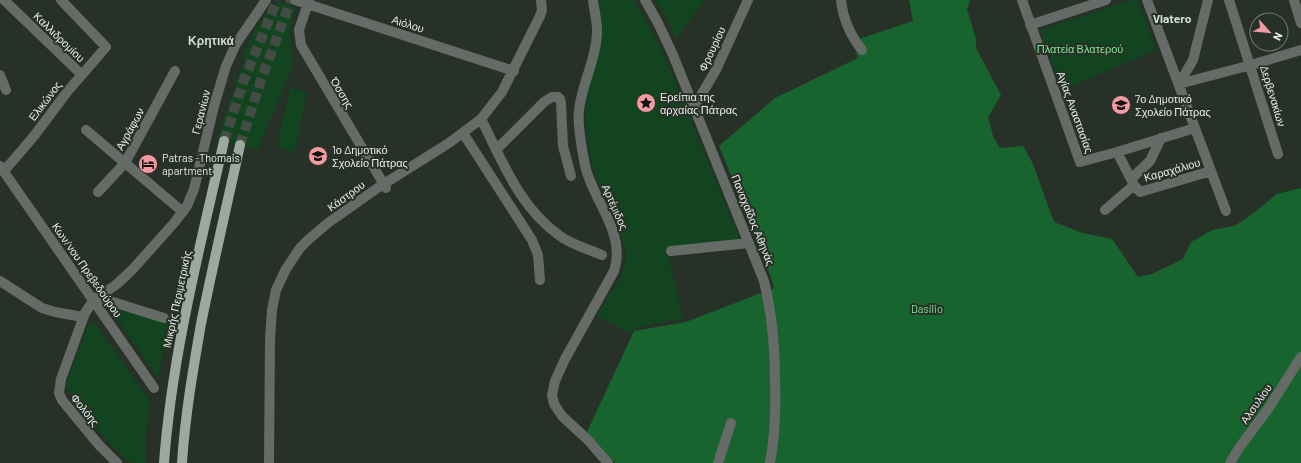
<svg xmlns="http://www.w3.org/2000/svg" width="1301" height="463" font-family="Barlow,sans-serif">
<style>
.green{fill:#12441f}
.forest{fill:#18642e}
.lines{fill:none;stroke-linecap:round;stroke-linejoin:round}
.major-tunnel{stroke:#444d45;stroke-width:10;stroke-dasharray:10 5;stroke-linecap:butt}
.minor{stroke:#666b67;stroke-width:10}
.major{stroke:#9da89e;stroke-width:10}
.labels{text-anchor:middle;stroke-width:4;stroke-linejoin:round;paint-order:stroke}
.street-label{font-size:11px;fill:#e7eee8;stroke:#273128}
.park-label{font-size:11px;fill:#84e495;stroke:#273128}
.poi-label{font-size:11px;fill:#e7eee8;stroke:#273128;text-anchor:start}
.neighbourhood-label{font-size:12px;font-weight:bold;fill:#cfdcd0;stroke:#273128}
</style>
<rect width="100%" height="100%" fill="#273128"/>
<path class="green" d="M599,0h35l28,50 78,189 -73,10 16,69 -49,10 -4,6 -33,-18c9,-16 31,-45 29,-63 -2,-13 -9,-26 -14,-37 -11,-24 -21,-47 -24,-72 -2,-19 -4,-39 1,-58 4,-15 10,-31 12,-47 2,-12 -1,-26 -2,-39z
M655,0h50l-29,39 -8,-18z
M1132,0h6l18,50 -94,40 -22,-60z
M282,2l4,1 9,6 -5,23 3,33 -35,85 -41,-11 27,-79 -2,-2c8,-17 20,-51 40,-56z
M290,88l17,4 -12,60 -18,-4z
M118,309l50,15 -10,54 -44,-64z
M94,322l56,79 -4,30v32c-4,0 -9,0 -13,0 -13,-3 -56,-59 -66,-73l-1,-6 22,-59z"/>
<path class="forest" d="M909,0h61l-3,9 9,30v9l25,47 -13,22 5,19 7,12 23,-2 10,18 21,58 29,11 29,6 26,38 14,-3 31,-15 8,-17 21,-12 22,-4 13,-8 30,-24 24,-6v275h-686l-28,-31 47,-101 52,-9 88,-34 -11,-35 -44,-107 56,-48 83,-40 -5,-17 60,-20z"/>
<g class="lines">
<path class="major-tunnel" d="M224,141l20,-61 33,-80
M240,145l21,-65 30,-80"/>
<path class="minor" d="M4,0l77,74
M295,0l219,71
M309,0l-10,30 2,15 85,143
M593,0c1,10 4,20 4,30 0,28 -15,53 -18,80 -2,16 3,39 6,55 7,35 42,68 29,106l-49,88 -10,22 -3,14 2,9 8,12 26,24 20,23
M645,0l13,23 15,32 91,226c8,33 11,66 11,100 1,28 0,55 -5,82
M841,0c2,19 9,35 21,50
M1022,0l58,162 37,-10 78,-24
M1147,0l79,211
M1229,0l49,154
M1294,0l7,23
M1030,25l76,-25
M0,75l6,15
M1179,84l72,-19 50,-15
M1179,84l14,-24 15,-60
M694,107l22,-37 32,-70
M481,119c22,43 38,88 79,117 12,9 28,13 42,19
M86,130l97,82
M463,133l69,107 6,15 2,25
M496,150l48,-48 8,-5h6l2,2 1,4 2,43 8,30
M1117,152l17,33 6,7 71,-21
M0,166l154,222
M4,171l30,-35 33,-44 39,-45 -45,-47
M1131,179l19,-18 11,-23
M98,192l27,-29 50,-92
M1105,210l29,-25
M671,251l78,-8
M0,281l42,27 13,4 28,5
M97,297l67,21
M117,463l-18,-18 -37,-45 -3,-7 2,-14 24,-66 8,-12 24,-17 15,-14 42,-47 13,-17 7,-17 20,-83 12,-40 10,-22 30,-44
M269,463l1,-124 2,-29 4,-20 10,-21 14,-21 8,-8 20,-17 51,-36 70,-44 32,-24 21,-27 38,-76 2,-6 -1,-10
M718,463l13,-40
M1230,463l9,-15 29,-39 33,-52"/>
<path class="major" d="M164,463c8,-109 36,-216 60,-322
M182,463c3,-47 11,-93 19,-139 12,-60 26,-119 39,-179"/>
</g>
<defs>
<symbol id="sight-disc" viewBox="-11 -11 22 22"><circle r="9.5" fill="#f49aa1" stroke="#273128"/><path d="M0-6L1.8-2.2L6-1.7L2.9 1.2L3.7 5.4L0 3.3L-3.7 5.4L-2.9 1.2L-6-1.7L-1.8-2.2Z" fill="#111"/></symbol>
<symbol id="school-disc" viewBox="-11 -11 22 22"><circle r="9.5" fill="#f49aa1" stroke="#273128"/><path d="M0-5L7-2L0 1L-7-2ZM-4 1L0 2.5L4 1V4Q0 6-4 4Z" fill="#111"/></symbol>
<symbol id="hotel-disc" viewBox="-11 -11 22 22"><circle r="9.5" fill="#f49aa1" stroke="#273128"/><path d="M-6-4.5h1.5V1H6V5H4.5V3h-9V5H-6ZM-4 0a1.8 1.8 0 1 1 3.6 0ZM.5 0V-2.5h3Q6-2.5 6 0Z" fill="#111"/></symbol>
</defs>
<g fill-rule="evenodd">
<use href="#sight-disc" x="635" y="92" width="22" height="22"/>
<use href="#school-disc" x="1110" y="94" width="22" height="22"/>
<use href="#school-disc" x="307" y="145" width="22" height="22"/>
<use href="#hotel-disc" x="137" y="153" width="22" height="22"/>
</g>
<g class="labels">
<g class="street-label">
<text transform="translate(408 24) rotate(18)" y="4">Αιόλου</text>
<text transform="translate(59 37) rotate(44)" y="4">Καλλιδρομίου</text>
<text transform="translate(712 49) rotate(-65)" y="4">Φρουρίου</text>
<text transform="translate(342 93) rotate(59)" y="4">Όσσης</text>
<text transform="translate(1273 96) rotate(73)" y="4">Δερβενακίων</text>
<text transform="translate(45 101) rotate(-53)" y="4">Ελικώνος</text>
<text transform="translate(201 112) rotate(-76)" y="4">Γερανίων</text>
<text transform="translate(1075 112) rotate(70)" y="4">Αγίας Αναστασίας</text>
<text transform="translate(130 129) rotate(-61)" y="4">Αγράφων</text>
<text transform="translate(1172 170) rotate(-16)" y="4">Καραχάλιου</text>
<text transform="translate(346 196) rotate(-36)" y="4">Κάστρου</text>
<text transform="translate(615 207) rotate(66)" y="4">Αρτέμιδος</text>
<text transform="translate(753 220) rotate(68)" y="4">Παναχαΐδος Αθηνάς</text>
<text transform="translate(87 270) rotate(55)" y="4">Κων/νου Πρεβεδούρου</text>
<text transform="translate(177 299) rotate(-78)" y="4">Μικρής Περιμετρικής</text>
<text transform="translate(1256 404) rotate(-55)" y="4">Αλσυλίου</text>
<text transform="translate(85 410) rotate(51)" y="4">Φολόης</text>
</g>
<g class="park-label">
<text x="1080" y="53">Πλατεία Βλατερού</text>
<text x="927" y="313">Dasilio</text>
</g>
<g class="poi-label">
<text x="660" y="101">Ερείπια της<tspan x="660" dy="13">αρχαίας Πάτρας</tspan></text>
<text x="1135" y="103">7ο Δημοτικό<tspan x="1135" dy="13">Σχολείο Πάτρας</tspan></text>
<text x="332" y="154">1ο Δημοτικό<tspan x="332" dy="13">Σχολείο Πάτρας</tspan></text>
<text x="162" y="162">Patras -Thomais<tspan x="162" dy="13">apartment</tspan></text>
</g>
<g class="neighbourhood-label">
<text x="1172" y="23">Vlatero</text>
<text x="211" y="45">Κρητικά</text>
</g>
</g>
<g transform="translate(1269 32) rotate(117)"><circle r="19" fill="#273128" stroke="#747d75"/>
<path d="M0-3L7 15L0 10L-7 15Z" fill="#f49aa1"/>
<text y="-6" font-size="11" font-weight="bold" text-anchor="middle" fill="#e7eee8">N</text>
</g>
</svg>
